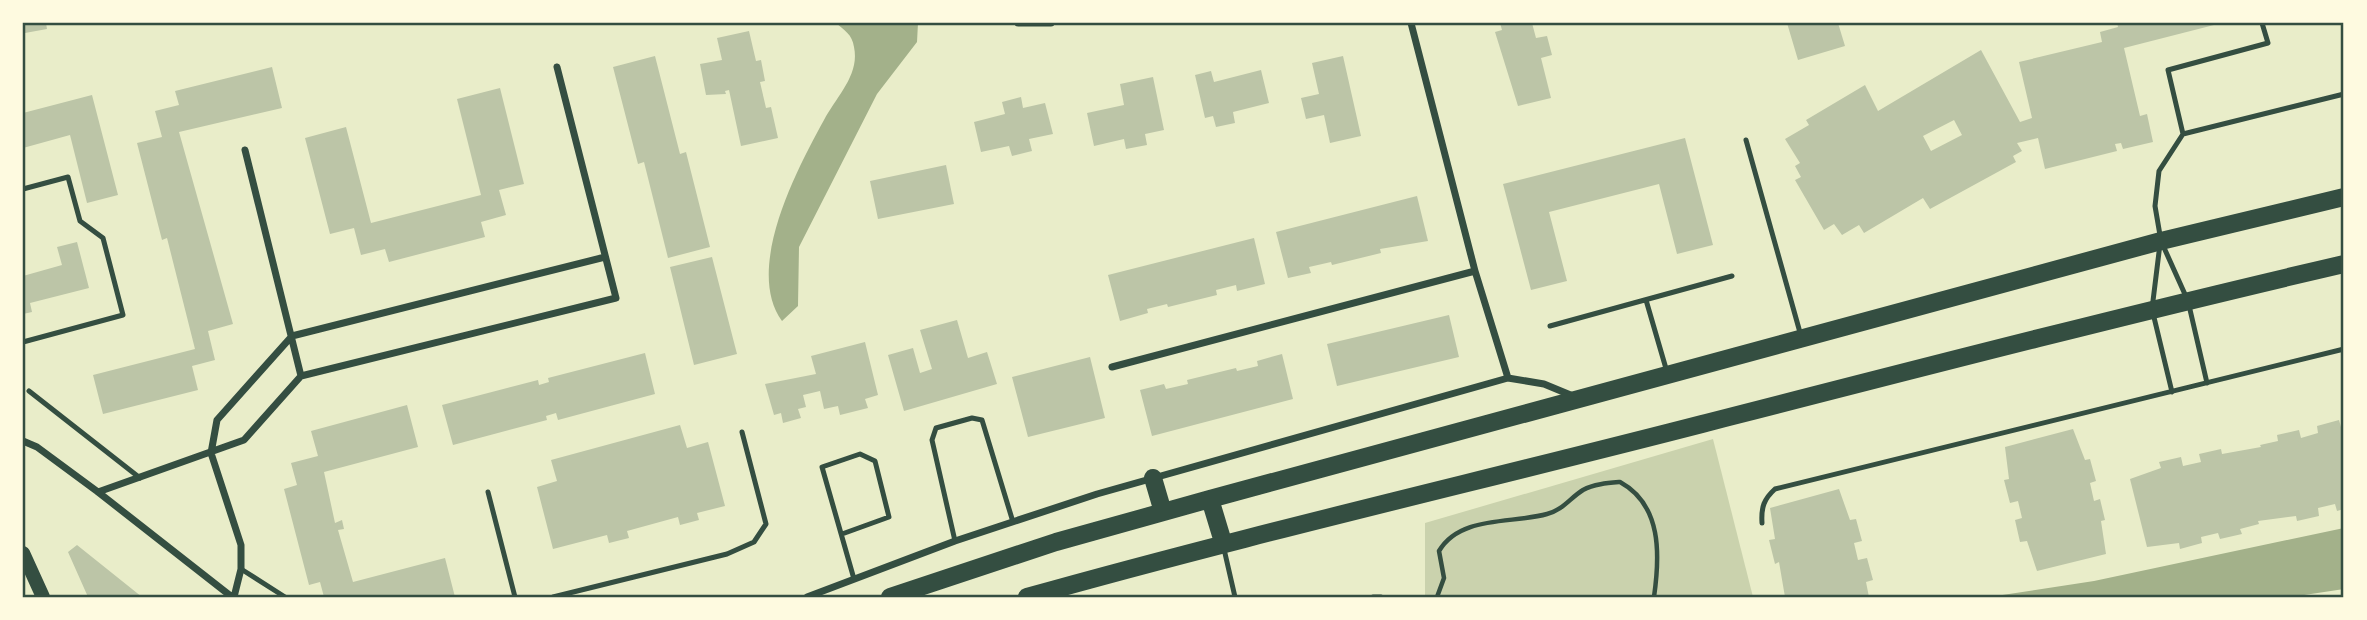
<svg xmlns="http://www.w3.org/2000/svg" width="2367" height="620" font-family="'Source Sans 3',sans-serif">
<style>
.green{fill:#cad2ad}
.water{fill:#a3b18a}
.building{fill:#bcc5a7;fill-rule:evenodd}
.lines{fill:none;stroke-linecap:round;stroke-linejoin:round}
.path{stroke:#344e41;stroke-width:4.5}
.service{stroke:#344e41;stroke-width:5}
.minor{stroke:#344e41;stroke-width:7}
.secondary{stroke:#344e41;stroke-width:14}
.primary{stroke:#344e41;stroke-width:18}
.neatline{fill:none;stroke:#344e41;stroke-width:2.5}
</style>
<rect width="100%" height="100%" fill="#e9edc9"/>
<path class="green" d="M1713,439l40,158h-328v-74z"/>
<path class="water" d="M836,23h82l-1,19 -40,52 -78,153 -1,59 -16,15c-38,-52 15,-152 42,-201 12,-23 36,-45 30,-73 -2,-13 -9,-16 -18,-24z
M2344,528v61l-53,8h-302l105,-16z"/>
<path class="building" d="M23,23h23l1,6 -22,4z
M1500,23h32l4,15 11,-2 5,19 -11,3 10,40 -33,8 -23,-74 7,-2z
M1787,23h51l7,23 -47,14z
M2117,23h96l1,2 -90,23 16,68 7,-2 6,28 -30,7 -2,-6 -6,1 2,7 -72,18 -7,-31 -21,5 5,8 -9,5 3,6 -86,47 -7,-11 -59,35 -5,-8 -17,10 -8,-11 -10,6 -29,-50 6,-3 -6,-11 5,-3 -15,-24 24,-14 -3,-5 59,-35 13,26 103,-61 39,72 12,-4 -13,-56 83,-20 -2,-10 18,-5zM1954,120l8,15 -31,16 -8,-15z
M749,31l7,30 5,-1 4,21 -5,1 6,26 5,-1 7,31 -37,8 -12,-56 -4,1 1,3 -20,1 -6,-31 22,-4 -5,-22z
M655,56l25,98 6,-2 24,95 -42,11 -24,-96 -6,2 -25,-97z
M1343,56l18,80 -31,7 -6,-28 -18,4 -5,-21 18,-4 -7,-31z
M272,67l10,41 -103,24 54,192 -25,7 7,29 -23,6 6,24 -95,24 -10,-39 102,-26 -28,-111 -5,2 -25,-97 25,-6 -7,-26 24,-6 -4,-14z
M1261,70l8,33 -36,9 2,11 -19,4 -3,-11 -8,2 -10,-43 16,-4 3,11z
M1153,77l11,53 -19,4 2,11 -21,4 -2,-10 -30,7 -7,-33 37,-8 -4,-21z
M500,88l24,96 -25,6 7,25 -25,7 4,15 -96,25 -4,-13 -24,6 -7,-27 -24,6 -25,-96 41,-11 25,96 110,-28 -24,-96z
M92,95l26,100 -31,8 -17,-68 -47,13v-35z
M1021,97l2,11 22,-5 8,31 -24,5 3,12 -20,5 -3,-10 -28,6 -7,-30 31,-8 -3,-12z
M1685,138l28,107 -36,9 -18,-70 -110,28 18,69 -36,9 -28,-106z
M946,165l8,39 -76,15 -8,-38z
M1417,196l11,45 -48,8 1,4 -49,12 -1,-3 -22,5 2,6 -23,5 -12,-46z
M1254,238l11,46 -28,7 -1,-6 -20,5 1,5 -49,12 -1,-3 -20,5 1,4 -28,8 -12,-46z
M77,242l12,46 -59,15 2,9 -9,2v-38l39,-11 -5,-18z
M712,257l25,97 -43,11 -24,-98z
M1449,315l10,42 -122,29 -10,-42z
M957,320l11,38 19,-6 10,32 -93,27 -16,-56 25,-7 7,25 12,-4 -12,-39z
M865,342l13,53 -13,4 3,9 -28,7 -2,-9 -14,3 -4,-18 -17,4 3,12 -8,2 3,9 -18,5 -2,-10 -7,2 -9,-31 51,-10 -5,-18z
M645,353l10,41 -97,26 -2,-7 -10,3 1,4 -94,25 -11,-40 96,-25 1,5 10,-3 -1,-4z
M1282,354l11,45 -141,37 -12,-46 24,-6 2,5 22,-5 -1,-4 49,-12 1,3 21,-5 -1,-5z
M1090,357l15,61 -77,19 -16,-60z
M407,405l11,42 -94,25 11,51 7,-3 2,9 -6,1 15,52 92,-24 10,39h-131l-4,-15 -11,3 -25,-96 13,-4 -6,-22 27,-7 -7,-25z
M2339,420l2,7 3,-1v83l-7,2 -2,-7 -17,4 1,8 -22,5 -1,-5 -38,5 1,3 -19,5 2,5 -22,5 -2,-6 -17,4 1,6 -22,6 -1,-6 -32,4 -17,-68 31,-11 -2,-6 22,-5 2,9 18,-4 -2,-8 22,-5 1,5 39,-7 -1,-2 18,-4 -1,-6 22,-5 2,8 17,-5 -1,-7z
M680,425l7,23 21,-6 17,64 -28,7 2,7 -19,5 -2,-8 -51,14 2,7 -20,5 -2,-8 -54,14 -16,-62 20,-6 -6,-21z
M2073,429l12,31 5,-1 6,22 -6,2 4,18 6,-2 5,21 -4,1 5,33 -69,17 -10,-30 -7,1 -5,-22 7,-2 -4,-17 -8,2 -6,-23 5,-1 -4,-32z
M1839,489l11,31 6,-1 6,22 -8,2 4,17 9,-2 6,22 -7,2 3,15h-84l-6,-35 -4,2 -6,-24 6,-1 -5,-31z
M77,545l65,52h-54l-20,-45z"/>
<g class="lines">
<path class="path" d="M1437,597l7,-19 -5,-27c21,-36 73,-27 108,-37 16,-4 23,-16 36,-24 11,-6 25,-7 37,-8 42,23 40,73 34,115"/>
<path class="service" d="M2183,134l-15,-64 100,-27 -6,-20
M1746,140l55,196
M23,189l45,-12 12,44 23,17 20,77 -100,27
M2160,244l-8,65 20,83
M1646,300l21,72
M1550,326l182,-50
M2207,383l-19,-82 -27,-60 -6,-35 4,-35 24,-37 161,-40
M29,391l111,87
M488,492l27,105
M1762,523c-1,-16 2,-24 13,-34l569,-140
M842,534l47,-17 -14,-56 -15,-7 -38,13 32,112
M955,541l-23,-101 4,-12 36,-10 10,2 31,102
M1224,549l11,48
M241,569l44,28
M553,597l174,-43 27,-12 12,-18 -24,-92
M1373,597h8"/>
<path class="minor" d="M1018,23h33
M1411,23l64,248 33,107
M245,150l56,226
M1112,367l363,-96
M23,441l14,6 61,45 134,105
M98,492l146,-52 57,-64 315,-78 -59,-231
M234,597l7,-28v-24l-30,-92 6,-33 75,-84 313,-79
M807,597l148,-56 142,-47 411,-116 36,6 29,12"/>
<path class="secondary" d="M23,553l20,44"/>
<path class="primary" d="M1153,478l10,34
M1210,499l13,43
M890,597l166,-55 154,-43 951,-258 183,-44
M1027,597c224,-63 450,-115 675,-173 214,-55 427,-110 642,-160"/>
</g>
<rect width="2367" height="620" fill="none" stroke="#fefae0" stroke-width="49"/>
<rect x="24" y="24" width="2318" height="572" class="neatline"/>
</svg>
